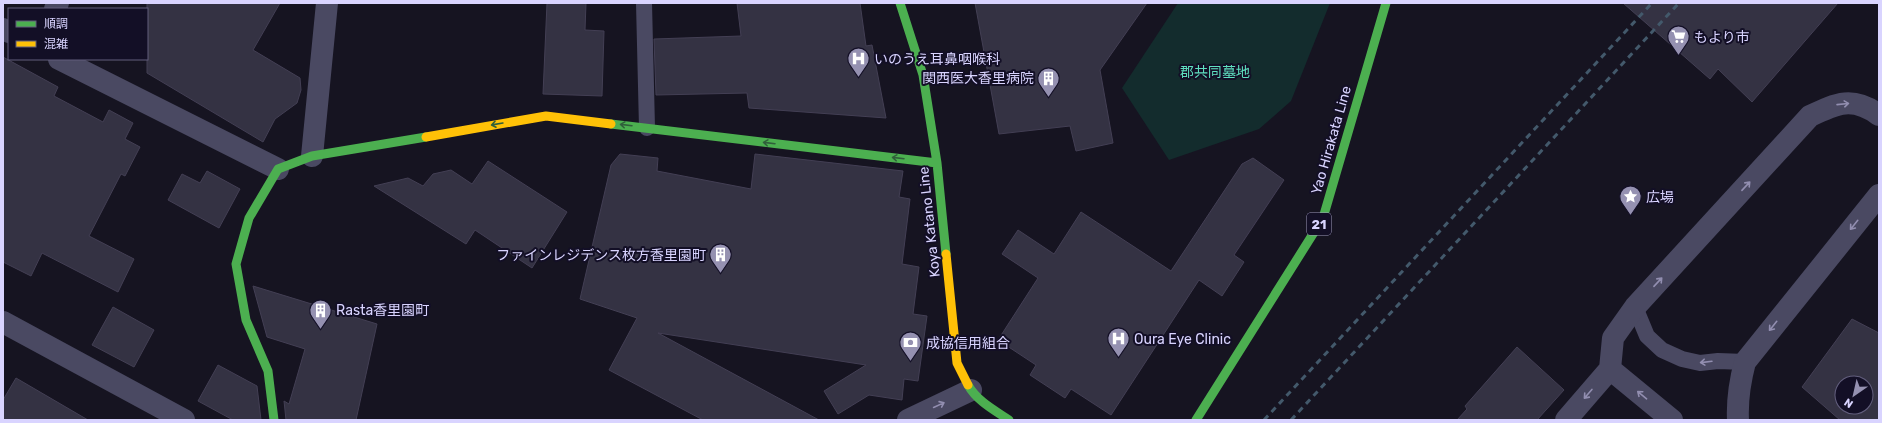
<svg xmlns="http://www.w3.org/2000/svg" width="1882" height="423" font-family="Rubik,'Noto Sans JP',sans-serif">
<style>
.green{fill:#132c2d}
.building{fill:#343243;stroke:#433f54;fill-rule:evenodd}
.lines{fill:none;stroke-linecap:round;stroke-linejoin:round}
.lane{stroke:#4a4962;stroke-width:16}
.street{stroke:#4a4962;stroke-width:22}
.fast{stroke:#4caf50;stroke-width:9}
.slow{stroke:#ffc107;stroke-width:9}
.rail{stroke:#43596b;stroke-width:3;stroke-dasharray:6 5;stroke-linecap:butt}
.oneway{stroke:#928eb0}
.oneway2{stroke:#305f3b}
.labels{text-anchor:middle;stroke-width:4;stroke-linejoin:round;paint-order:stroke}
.shield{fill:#130f26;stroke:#9e99be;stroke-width:1}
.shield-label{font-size:13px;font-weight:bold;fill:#d9d4ff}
.poi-label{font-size:14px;fill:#d9d4ff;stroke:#130f26;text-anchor:start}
.park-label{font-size:14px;fill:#5fe0c0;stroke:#130f26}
.street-label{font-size:14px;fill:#d9d4ff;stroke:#130f26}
</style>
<rect width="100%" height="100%" fill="#161421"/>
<path class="green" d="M1178,3h152l-39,98 -32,28 -90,31 -47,-72z"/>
<path class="building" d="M147,3h133l-27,47 47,28 1,12 -4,13 -22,16 -12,23 -116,-69z
M547,3h39l-1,27 19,1 -2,65 -59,-2z
M737,3h123l6,43 6,-1 14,73 -137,-10 -2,-15 -91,2 -2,-56 87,-3z
M975,3h172l-47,67 13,73 -37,8 -6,-25 -71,8z
M1623,3h215l-86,99 -34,-33 -8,10z
M3,57l55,30 -4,9 49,26 6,-12 24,13 -8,16 15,8 -15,29 -4,-2 -32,62 45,23 -16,33 -76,-39 -11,23 -28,-14z
M620,154l38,4 -1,13 94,18 4,-35 148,17 -4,26 11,2 -8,65 17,3 -6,47 14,2 -9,65 -14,-2 -2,21 -33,-5 -31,19 -14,-23 42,-26 -208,-32 161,87h-116l-94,-50 28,-52 -57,-19 31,-134z
M1253,158l31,22 -50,75 10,7 -22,34 -23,-16 -88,135 -40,-26 -6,9 -35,-23 6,-10 -38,-25 40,-62 -36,-24 16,-24 36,24 27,-42 90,59 71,-107z
M488,161l79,51 -35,56 -57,-38 -9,14 -92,-58 34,-8 15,8 10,-12 18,-4 21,14z
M207,171l33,18 -21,39 -51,-28 14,-26 18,9z
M253,286l124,38 -21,96h-70l-2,-19 5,3 16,-55 -38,-12z
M113,307l41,23 -20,37 -42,-22z
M1852,319l27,14v87h-39l-38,-33zM1842,383h24v24h-24z
M1517,347l47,43 -27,30h-80l10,-11 -2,-3z
M218,365l39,21 4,34h-28l-35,-19z
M16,378l72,42h-85v-20z"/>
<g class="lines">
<path class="lane" d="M644,3l3,125
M1635,307l12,29 15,14 20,9 18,4 18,-2 27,1"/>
<path class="street" d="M55,9l3,-6
M3,29l6,3
M59,59l219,110
M312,156l15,-153
M3,322l181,98
M908,420l63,-30
M1566,420l44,-51
M1672,420l-62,-51 3,-31 22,-31 175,-191c27,-13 43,-20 69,-1
M1738,420c-1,-20 2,-39 7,-58l134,-167"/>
<path class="fast" d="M900,3l23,72 14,88 9,91
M611,124l326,39
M968,385c9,16 26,25 41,35
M274,420l-6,-49 -22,-51 -10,-56 13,-46 29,-49 34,-13 114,-19
M1196,420l127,-202 63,-215"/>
<path class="slow" d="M426,137l120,-21 65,8
M946,254l11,109 11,22"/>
<path class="rail" d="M1264,420l388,-417
M1291,420l388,-417"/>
</g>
<defs><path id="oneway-shaft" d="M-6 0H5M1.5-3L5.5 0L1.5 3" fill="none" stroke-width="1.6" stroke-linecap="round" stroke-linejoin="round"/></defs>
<g class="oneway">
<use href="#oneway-shaft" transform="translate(1843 104) rotate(-6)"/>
<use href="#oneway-shaft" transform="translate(1746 186) rotate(-47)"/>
<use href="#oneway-shaft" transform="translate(1854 225) rotate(129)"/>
<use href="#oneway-shaft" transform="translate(1658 282) rotate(-47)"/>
<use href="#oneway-shaft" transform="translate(1773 326) rotate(129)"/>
<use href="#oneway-shaft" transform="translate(1706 362) rotate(173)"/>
<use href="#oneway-shaft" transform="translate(1588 394) rotate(131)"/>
<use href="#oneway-shaft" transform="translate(1642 395) rotate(-140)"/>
<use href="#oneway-shaft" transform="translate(939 405) rotate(-25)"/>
</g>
<g class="oneway2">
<use href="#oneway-shaft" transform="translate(497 124) rotate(170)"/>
<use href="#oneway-shaft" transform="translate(626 125) rotate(-173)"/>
<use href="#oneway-shaft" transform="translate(769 143) rotate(-173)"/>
<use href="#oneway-shaft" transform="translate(898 158) rotate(-173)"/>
</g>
<defs>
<symbol id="supermarket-pin" viewBox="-11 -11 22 30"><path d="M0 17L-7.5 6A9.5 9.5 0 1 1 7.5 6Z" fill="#9591b1" stroke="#130f26"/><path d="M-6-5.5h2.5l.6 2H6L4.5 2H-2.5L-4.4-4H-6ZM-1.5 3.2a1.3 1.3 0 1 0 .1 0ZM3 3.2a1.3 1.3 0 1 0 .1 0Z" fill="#fff"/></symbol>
<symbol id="hospital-pin" viewBox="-11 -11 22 30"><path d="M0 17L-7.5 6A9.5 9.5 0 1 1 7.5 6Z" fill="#9591b1" stroke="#130f26"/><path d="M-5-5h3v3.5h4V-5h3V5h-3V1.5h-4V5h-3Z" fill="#fff"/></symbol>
<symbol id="building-pin" viewBox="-11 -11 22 30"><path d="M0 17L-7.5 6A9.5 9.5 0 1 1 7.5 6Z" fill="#9591b1" stroke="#130f26"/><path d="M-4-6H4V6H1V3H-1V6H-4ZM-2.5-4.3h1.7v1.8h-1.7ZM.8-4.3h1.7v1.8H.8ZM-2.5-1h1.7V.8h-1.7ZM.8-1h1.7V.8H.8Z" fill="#fff"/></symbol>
<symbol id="sight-pin" viewBox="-11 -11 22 30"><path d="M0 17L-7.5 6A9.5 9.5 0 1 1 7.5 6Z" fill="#9591b1" stroke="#130f26"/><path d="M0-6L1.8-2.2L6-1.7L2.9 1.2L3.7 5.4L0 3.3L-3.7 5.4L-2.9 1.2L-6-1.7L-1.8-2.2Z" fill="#fff"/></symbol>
<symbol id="bank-pin" viewBox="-11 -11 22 30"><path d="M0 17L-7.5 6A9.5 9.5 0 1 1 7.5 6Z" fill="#9591b1" stroke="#130f26"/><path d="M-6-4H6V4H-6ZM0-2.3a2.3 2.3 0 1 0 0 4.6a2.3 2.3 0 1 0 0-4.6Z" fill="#fff"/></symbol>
</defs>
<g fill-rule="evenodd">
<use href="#supermarket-pin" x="1666" y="24" width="25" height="34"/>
<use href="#hospital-pin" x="846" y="46" width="25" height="34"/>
<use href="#building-pin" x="1036" y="66" width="25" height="34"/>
<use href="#sight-pin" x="1618" y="184" width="25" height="34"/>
<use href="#building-pin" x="708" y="242" width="25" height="34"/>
<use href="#building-pin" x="308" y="298" width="25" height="34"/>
<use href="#hospital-pin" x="1106" y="326" width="25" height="34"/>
<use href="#bank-pin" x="898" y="330" width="25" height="34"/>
</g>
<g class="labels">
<rect class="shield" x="1307" y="213" width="24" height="22" rx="3"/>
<g class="shield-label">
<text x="1319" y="229">21</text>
</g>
<g class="poi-label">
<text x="1694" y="42">もより市</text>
<text x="874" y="64">いのうえ耳鼻咽喉科</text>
<text x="1034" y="83" text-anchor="end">関西医大香里病院</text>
<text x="1646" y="202">広場</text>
<text x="706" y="260" text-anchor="end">ファインレジデンス枚方香里園町</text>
<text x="336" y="315">Rasta香里園町</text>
<text x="1134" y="344">Oura Eye Clinic</text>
<text x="926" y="348">成協信用組合</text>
</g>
<g class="park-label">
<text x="1215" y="77">郡共同墓地</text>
</g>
<g class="street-label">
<text transform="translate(1331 140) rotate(-74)" y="5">Yao Hirakata Line</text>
<text transform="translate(929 222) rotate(-96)" y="5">Koya Katano Line</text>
</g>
</g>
<rect width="1882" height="423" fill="none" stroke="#d9d4ff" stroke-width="8"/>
<rect x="8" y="8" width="140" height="52" fill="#130f26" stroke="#625e7d"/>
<rect x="16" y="21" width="20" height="6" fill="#4caf50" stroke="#625e7d"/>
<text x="44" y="28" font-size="12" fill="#d9d4ff">順調</text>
<rect x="16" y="41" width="20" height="6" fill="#ffc107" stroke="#625e7d"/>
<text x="44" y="48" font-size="12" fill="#d9d4ff">混雑</text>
<g transform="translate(1854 395) rotate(214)"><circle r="19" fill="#130f26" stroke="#625e7d"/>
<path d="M0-3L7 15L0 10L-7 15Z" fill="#9591b1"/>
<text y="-6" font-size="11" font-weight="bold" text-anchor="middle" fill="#d9d4ff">N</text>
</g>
</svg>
